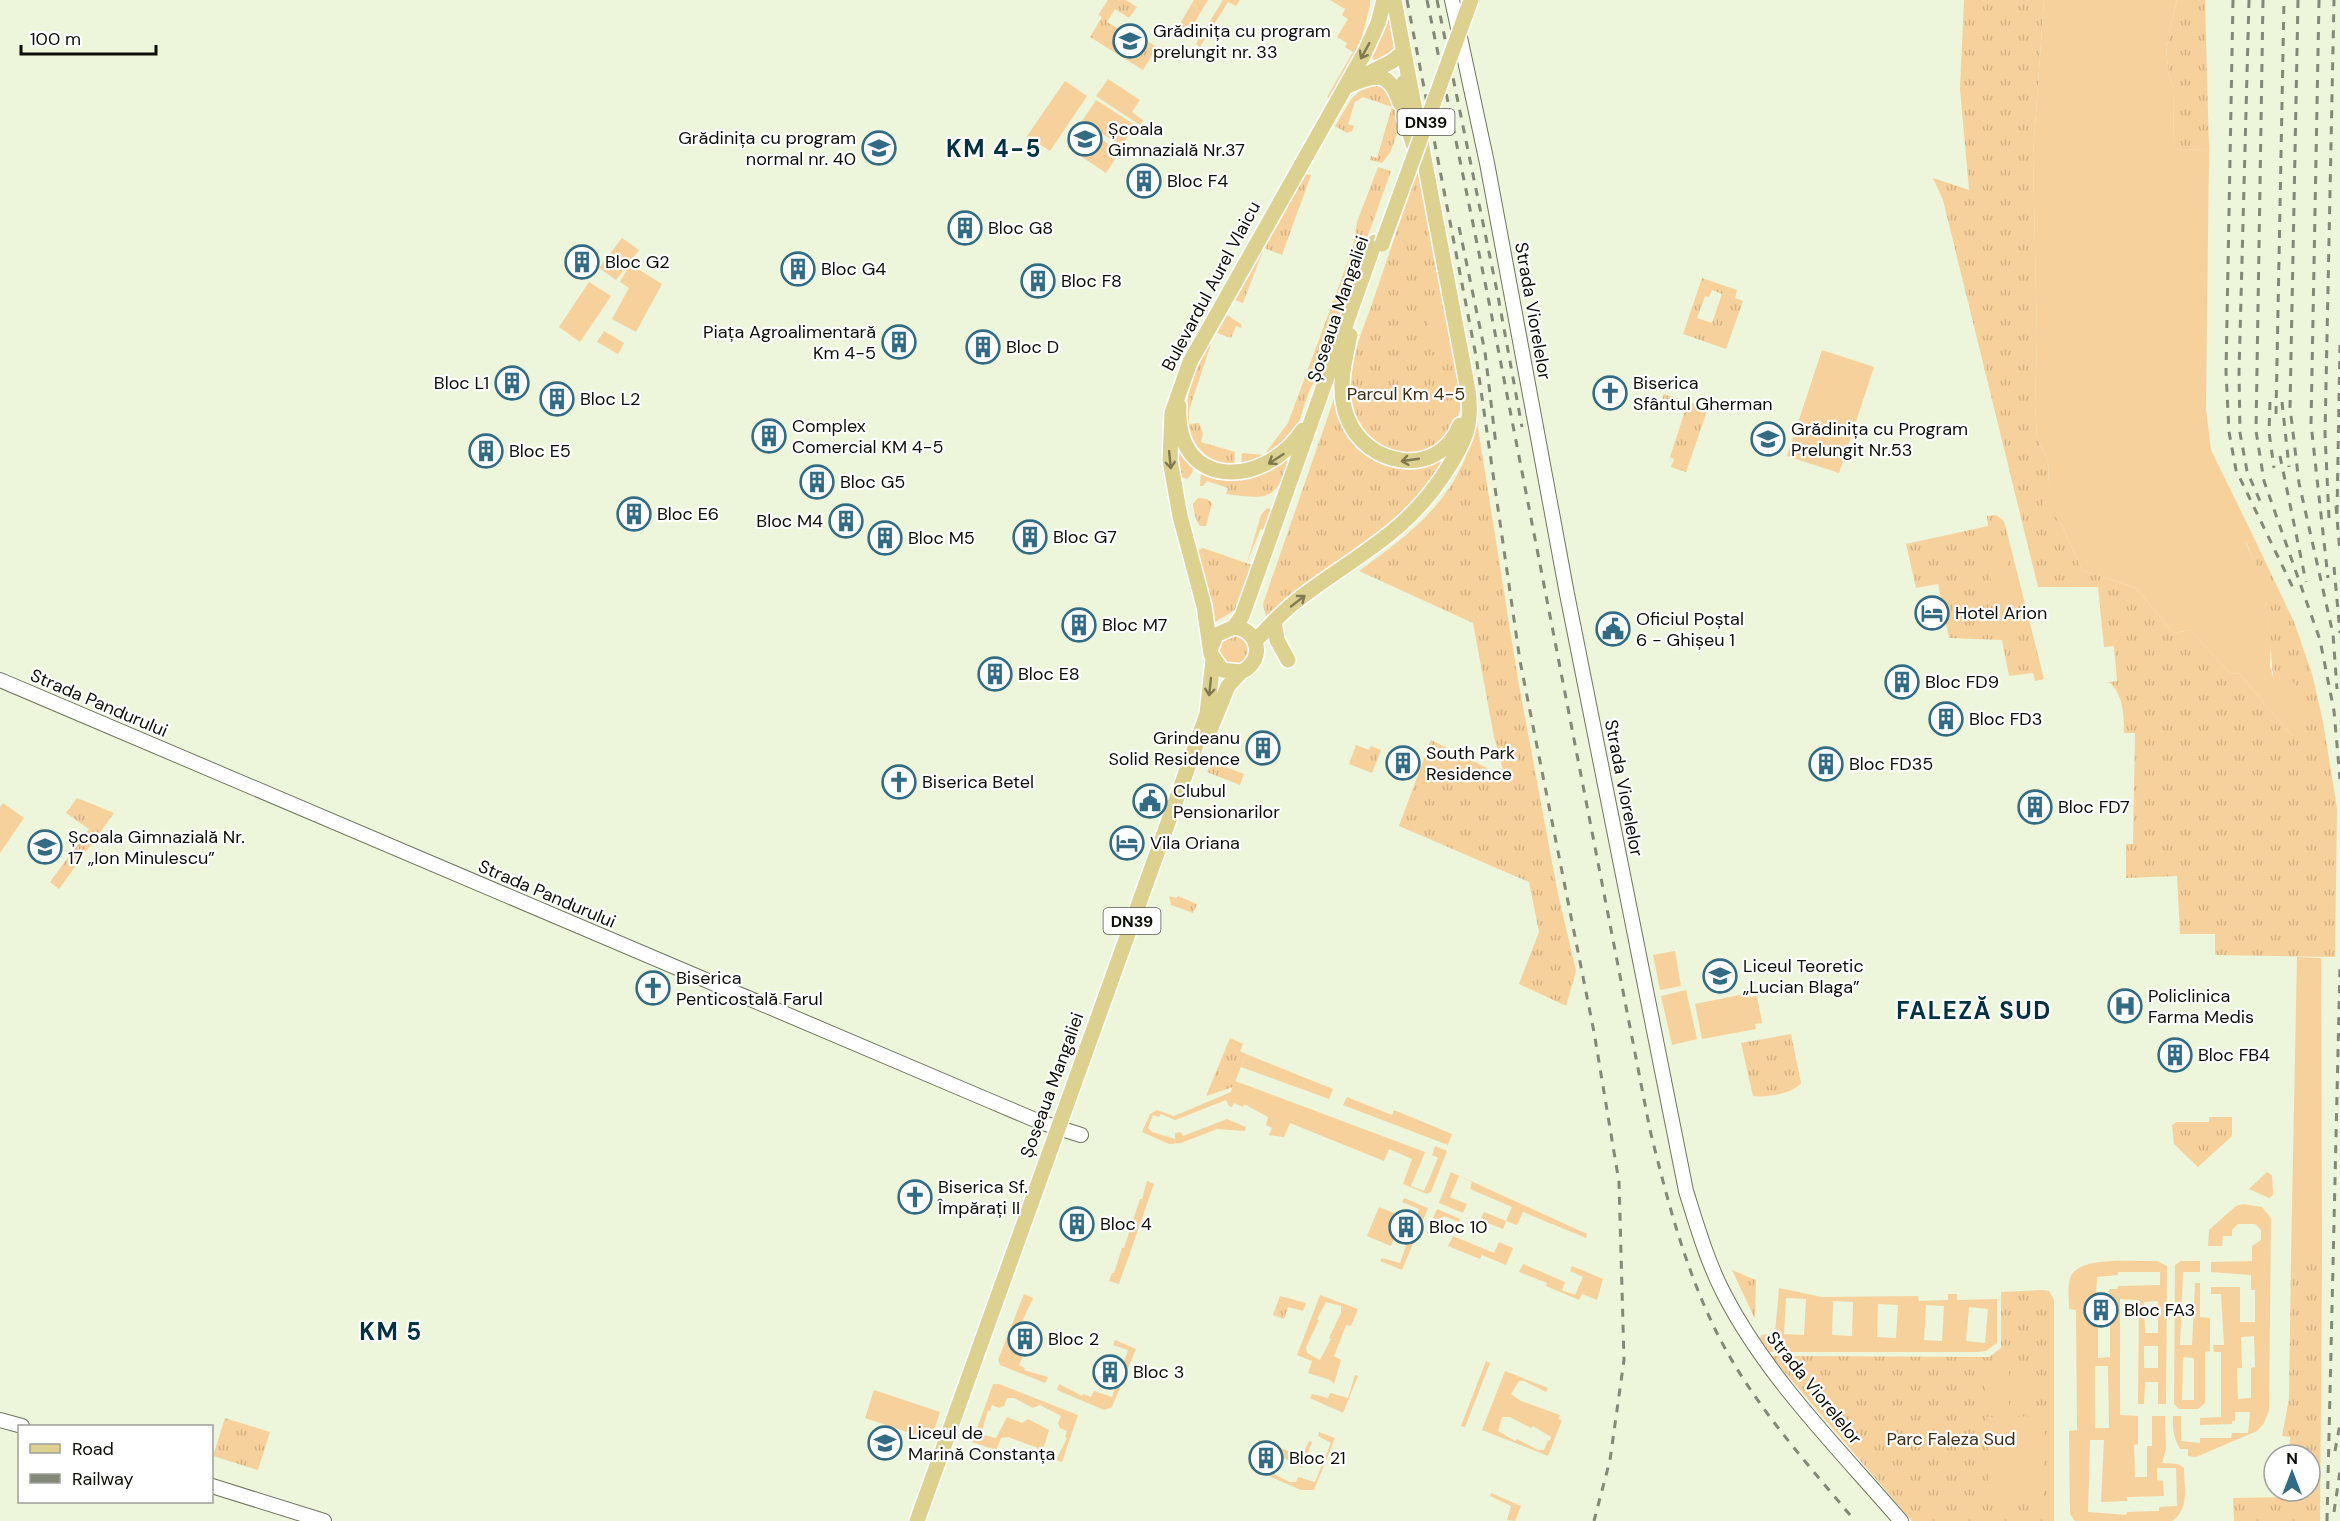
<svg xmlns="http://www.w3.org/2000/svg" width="2340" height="1521" font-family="'DM Sans',sans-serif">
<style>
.grass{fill:url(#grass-tufts);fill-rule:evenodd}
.garden{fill:#f7d19b;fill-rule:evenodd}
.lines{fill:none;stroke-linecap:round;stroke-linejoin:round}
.secondary-casing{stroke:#6f755e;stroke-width:16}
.primary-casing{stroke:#fff;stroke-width:18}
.secondary{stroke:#fff;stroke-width:14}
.primary{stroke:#ddd190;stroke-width:15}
.rail{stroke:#848977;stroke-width:3;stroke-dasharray:8 8;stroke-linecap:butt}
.primary-bridge-casing{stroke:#fff;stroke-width:18;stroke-linecap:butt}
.primary-bridge{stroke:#ddd190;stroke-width:15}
.oneway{stroke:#7f7a52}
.labels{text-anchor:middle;stroke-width:4.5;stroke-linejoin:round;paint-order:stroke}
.shield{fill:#fff;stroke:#565751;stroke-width:1.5}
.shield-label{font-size:16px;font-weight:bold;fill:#0d0f07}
.poi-label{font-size:18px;fill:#0d0f07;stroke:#fff;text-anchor:start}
.street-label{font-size:18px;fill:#0d0f07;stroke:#fff}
.park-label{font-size:18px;fill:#3d2d13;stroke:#fff}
.district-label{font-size:24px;font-weight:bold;letter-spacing:1.5px;fill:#003244;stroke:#fff}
</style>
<defs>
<pattern id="grass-tufts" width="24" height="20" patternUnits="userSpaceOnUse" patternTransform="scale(1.5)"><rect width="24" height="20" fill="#f7d19b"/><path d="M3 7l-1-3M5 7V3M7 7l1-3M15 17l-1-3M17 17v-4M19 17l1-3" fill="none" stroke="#d3b284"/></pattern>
</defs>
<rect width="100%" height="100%" fill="#edf5db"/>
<path class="grass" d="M1108,0h18l11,7 -8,11 -14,-9 -8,13 38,23 2,-4 10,6 -14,23 -53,-33 12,-20 -4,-2z
M1964,0h80l-11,155 4,184 -2,66 2,32 11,25 1,19 -5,23 17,19 21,47 54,18 37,45 17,-3 41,44 8,-1 53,63 -1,-58 -16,8c-4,-17 -3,-30 -5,-47 -4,-39 -8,-61 -24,-97l9,-2 39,82 18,52 11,48 14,86 -2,149 -120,-2v-21h-35l-3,-58 -51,2v-34h7l2,-111h-11c0,-19 -1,-39 -15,-51l8,-1 -3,-35 -10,1 -6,-60h-60l-95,-387 -10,-22 36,12 -9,-101z
M2177,0h28l4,150 -36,-1 1,-61 -6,-17 -2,-25z
M1388,18h3l3,33 -5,7 -13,4 -4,-4z
M1370,82l16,2 16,36 -12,33 -8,10 -12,-3 1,-4 6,2 15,-51 -29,-10 -8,5 -7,22 6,2 -2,5 -5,2 -12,-7 17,-28z
M1378,167l13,4 -73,205c-10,13 -13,28 -18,43 -10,27 -35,36 -59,48l1,-14 22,2 24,-32 65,-175 4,-26z
M1418,168l44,230c-2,12 -4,25 -12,34 -33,41 -96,17 -100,-33 -3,-34 12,-67 23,-98 15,-44 30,-89 45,-133z
M1306,174l5,1 -29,80 -18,-7 -21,55 -8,-3z
M1702,278l35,12 -2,8 8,3 -17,48 -43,-15zM1712,290l10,4 -10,29 -15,-5 8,-22 4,1z
M1227,315l14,9 1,4 -6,-2 -5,12 -14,-5z
M1211,344l-22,66v14l10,-1 4,11 -2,8 34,10 -1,15c-48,-9 -54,-51 -41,-91 5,-14 8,-22 18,-32z
M1336,393c22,62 30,86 101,66l6,3 -36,50 -140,109 -4,-17z
M1664,394l44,14 -22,64 -15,-5 3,-8 -4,-2 15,-46 -24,-8z
M1477,422l41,258 40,214 18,77 -10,35 -47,-22 20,-52 -10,-50 -130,-56 32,-86 74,37 -11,-40 -21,-114 -114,-52c59,-43 100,-74 118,-149z
M1177,428c7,14 26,38 10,51l-7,-3 -6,-8z
M1289,455l3,2c-17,43 -21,43 -66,37l2,-6 -21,-7 -4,5h-3l1,-15c38,11 57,10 88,-16z
M1198,498l9,1 5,4 -6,23h-6c-5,-7 -6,-14 -7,-22z
M1996,515l8,6 40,158 -9,2 -2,-8 -24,3 -7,-36 -53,-2 -11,-54 -22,4 -10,-44 82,-18 -1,-10z
M1203,548l49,17 -14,43 -26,16 -18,-71z
M1220 650a14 14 0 1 1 28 0a14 14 0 1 1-28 0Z
M1356,745l13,5 2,-4 10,4 -9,23 -23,-9z
M1212,762l32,12 -4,11 -33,-13z
M77,798l37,15 -55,76 -9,-7 39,-53 -23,-16z
M1169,896l7,2 2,-2 19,8 -4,9 -22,-8z
M1791,1034l10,49c-8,11 -36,15 -48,13l-12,-53z
M1230,1038l13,6 -3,7 6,3 -13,33 -27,9z
M2209,1117h23v19l-34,31 -24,-23 -2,-19 4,-3h33z
M2291,1258h31l-2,263h-86l-1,-23 56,-1v-6h21v-36h-21l1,-18 -8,-1 7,-37z
M1732,1270l24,10 -1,39z
M2042,1290l7,1 5,9v221h-142l-141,-165 218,1 12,-9v-56z
M1280,1296l26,7 -3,8 -15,-4 -4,12 -11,-4z
M225,1418l45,14 -12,38 -45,-14z"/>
<path class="garden" d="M1194,0h14l-23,38 -10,-6z
M1223,0h17l-4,6 -8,-4 -28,45 -4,-3z
M1330,0h40v5l-11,44 -29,50 -3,-2 26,-45 -8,-5 2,-4 -10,-6 11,-18 -6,-4 3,-6z
M2044,0h133l-11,46 2,25 6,17 -1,61 36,1 -3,259 5,41 44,90 -9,3 16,36 9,63 -1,24 5,19 16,-7 10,17 -3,36 -6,5 -53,-63 -8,1 -41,-44 -17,3 -37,-45 -54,-18 -21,-47 -18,-19 6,-23 -1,-19 -11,-25 -2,-32 2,-66 -4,-184z
M1108,79l32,21 -8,12 11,8 -3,5 -44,-29z
M1065,81l22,15 -37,55 -23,-15z
M1096,100l39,25 -13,21 -40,-25z
M1082,126l38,26 -14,21 -39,-26z
M622,238l17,12 -23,30 -17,-12z
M630,264l32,20 -26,48 -24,-13 17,-31 -9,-6z
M589,282l22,14 -31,46 -21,-15z
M1444,313l6,36 -17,3 -6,-36z
M604,331l20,12 -6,11 -21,-12z
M1822,350l52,17 -35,106 -52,-17z
M1267,508l6,2 -6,17 -7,3 -13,33 14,-48z
M2007,559l14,77 -19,4 -14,-77z
M3,803l21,15 -24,35v-46z
M1675,951l6,35 -21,4 -7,-35z
M2297,957l24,1 1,300h-31z
M1686,990l11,49 -25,6 -11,-49z
M1749,993l1,4 7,-1 5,27 -7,1 1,5 -54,10 -7,-35z
M1246,1054l87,35 -4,10 -88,-32z
M1235,1081l190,71 -14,34 13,5 14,-33 -6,-3 3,-9 12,5 -16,41 -4,2 -24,-10 9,-25 -23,-10 -5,12 -94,-38 -6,14 -15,-2 3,-7 -6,-3 2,-8 -24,-13 -1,3 -9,-4 -2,4 -3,-1 -3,-6 -51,20 -14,-6 -2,3 -6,-2 -5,13 4,4 23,7v-6l6,-1 2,4 44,-17 19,8 -1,4 -28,-2 -36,14 -12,1 -27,-12 8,-18 7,-4 17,6 57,-24z
M1347,1097l45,18 2,-5 58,24 -4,11 -105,-40z
M1451,1172l136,62 -1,4 -63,-26 -6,13 -11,-4 -3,8 -23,-9 4,-8 22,9 6,-14 -42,-18 2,-7 -13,-6 -9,21 17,7 -4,9 -24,-10z
M2267,1172l5,3 1,20 -4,3 -20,-9z
M1147,1181l7,3 -35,100 -10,-3 3,-8h2l8,-25h2l16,-49h2z
M1404,1198l24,10 -26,62 -22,-9 2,-3 18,5 19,-54 -17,-7z
M2243,1204l19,3 9,11 -2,193 -5,12 -7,8 -61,26 -8,-1v-7h-8c-6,-11 -8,-20 -7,-33h8v25l19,2v-5h31l1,-5h16l2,-21h-15v9h-3v3l-32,1v-7l21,-1v-65h-7l-1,-7h11l-3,-51h-10v-7h29v35h15v-32h-4v-15l-40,-3v-10l41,-1v-15l9,-6v-10l-6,-6h-17l-6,6v6h-9l-1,10h-14l1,-16 27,-24zM2254,1336l1,31 -4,1v30l-13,1 -1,-31h5l-1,-31z
M1379,1207l22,9 -10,30 -24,-10z
M1437,1209l23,10 -1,3 -15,-6 -9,20 -8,-3z
M1453,1236l41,17 5,-11 14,6 -7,17 -24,-10 -2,4 -32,-13z
M2157,1261l10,5 -1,138h-8v-22h-13l-1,22h-6l1,-104 -19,-1v116l18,1v28l-4,1 1,32h12v-31h5v-30h13l1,33 -4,14 16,1 6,4c0,19 6,41 -12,53h-97l-5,-7 -1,-83 8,-1 -1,-120 -7,-1c0,-10 -2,-24 2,-33 10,-21 66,-14 86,-15zM2118,1272h42v13l-42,1 -1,3h-8l-2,36 3,1v31l-12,1v-33h-4l3,-48 21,-2zM2158,1301v32h-13l-1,-31zM2144,1346h14v22h-14zM2095,1366h13l1,62h-14zM2090,1440h14l-3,62 26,-1v-4l37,-1 -1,-15 -6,-1v-12h19l1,38 -18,1v4l-32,1 -1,3 -38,-3z
M2181,1261h19v11h-17l-3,73h12l3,-62h5v34l10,1v33l-5,1v51l-7,6h-19l-5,-5 1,-139zM2183,1357l11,1v42h-12z
M1523,1264l42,18 -3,8 13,5 8,-18 -13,-6 2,-5 31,13 -6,21 -15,-6 -3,6 -33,-14 1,-3 -28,-11z
M1779,1288l43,9 96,-1 1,5 29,-1v-6h9v6l40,-1v44l-11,8 -8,1h-209l-9,-14 2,-3 13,-2zM1786,1298l20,1 -2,36 -20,-1zM1833,1301l20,1 -1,34 -20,-1zM1878,1304l20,1 -2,33 -19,-1zM1926,1305l18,1 -2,35 -18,-1zM1969,1307l19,2 -3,34 -19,-2z
M1024,1294l9,4 -21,45 3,2 -3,5 8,4 2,4 -3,7 6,3 -1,2 24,7 -3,6 -45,-18 -2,-5z
M1320,1295l38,14 -7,17 -5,-1 -12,31 7,4 -7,24 -4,-4 -22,-7 4,-12 -15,-6zM1326,1302l15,4v7l-12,25 2,1 -11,21 -13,-7 -1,-6 13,-27 -2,-1z
M1115,1340l21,9 -24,58 -8,3 -47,-20 2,-6 23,12 1,-2 8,3 3,-6 18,6 16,-47 -15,-5z
M1486,1361l4,2 -25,64 -4,-1z
M1985,1364h24v48h-23z
M2012,1365h23l1,48 -24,1z
M1505,1371l43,17 -2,4 -22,-11h-5l-8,13 10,7 39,14 -2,4 4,1 -14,36 -66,-26zM1502,1417h8l21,11 2,-2 18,11 -1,4 -2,-1 -4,10h-6l-21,-11 -2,2 -17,-10z
M1355,1375l3,1 -15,37 -33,-15 2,-4 16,4 2,-5 18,5z
M993,1384h6l79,31 -16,47 -6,-2 11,-22 -2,-1 2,-6 -7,-3 -2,-5 3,-7 -21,-11 -7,3 -19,-10h-7l-3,8 -5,2 -7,-3 -2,6 -2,-1 -7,24 15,4 11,-21 15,6 6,-4 21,11 -7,23 -5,-2 1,-3 -30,-11 -7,1 -5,12 -24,-8z
M874,1390l66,22 -9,28 -66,-22z
M2045,1416l-1,88 -55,-4 -2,-83z
M1319,1432l16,6 -21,52h-13l-41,-18 1,-4 29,14h6l2,-5 17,5 16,-39 -13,-7z
M1259,1440l35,13 -1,3 8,3 8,-18 3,1 -10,26 -20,-11 -1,2 -25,-10z
M1491,1493l30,13 -6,15 -8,-1 4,-14 -21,-10z"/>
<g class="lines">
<defs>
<path id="secondary" d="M1452,0l35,163 80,431 119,597c11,35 21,70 38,103 44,85 115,155 177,227
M0,680l988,420 52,22 41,13
M0,1420l22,6
M212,1486l112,35"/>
<path id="primary" d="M1363,76l28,-14 13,-10
M1404,82v35l12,35
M1348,86c28,-13 42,-15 52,17
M1350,335c-6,28 -13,55 -3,82 19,51 92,62 113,8
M1179,406c-5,83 84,84 124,24
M1274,621l3,19 11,20
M1234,627l8,-11 9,-25 124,-349
M1255,641c13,-13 25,-27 40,-39 57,-45 110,-66 151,-131 19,-29 27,-46 22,-81l-74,-390
M1211,648l5,-13 18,-8c26,3 31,34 7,45l-19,-2 -11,-16 -7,-48 -24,-90 -10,-56 2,-47 18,-51 175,-310 13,-29 6,-23
M1211,728l17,-42 13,-14
M917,1521l290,-807 6,-54"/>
</defs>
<use href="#secondary" class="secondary-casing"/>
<use href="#primary" class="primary-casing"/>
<use href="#secondary" class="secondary"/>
<use href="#primary" class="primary"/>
<path class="rail" d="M1407,0l69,356 44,305 74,371 25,150 5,178 -14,100 -16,61
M1427,0l61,297 162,833c17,69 35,139 67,203 35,70 89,129 138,188
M1437,0l61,296 24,131
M2233,0l-7,372 3,60 7,38 59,122
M2249,0l-10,372 1,61 7,38 16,37
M2263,0l-7,431 8,50 56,159 14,71 6,68
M2298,0l-8,407 9,76 34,151 4,55
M2319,0l-8,424 17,154
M1459,227l26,125 11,93
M2270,402l-1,30 5,36
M2282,402l7,65
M2276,414l8,-414
M2280,456l26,126
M2336,506l4,47
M2337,513l3,-168
M2329,518l-4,-84 9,-434
M2334,567l6,66
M2335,1451l5,-27
M2334,1512l6,-41
M2327,1521l13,-554"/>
<defs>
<path id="primary-bridge" d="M1382,244l89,-244"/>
</defs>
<use href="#primary-bridge" class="primary-bridge-casing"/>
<use href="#primary-bridge" class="primary-bridge"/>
</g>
<defs><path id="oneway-shaft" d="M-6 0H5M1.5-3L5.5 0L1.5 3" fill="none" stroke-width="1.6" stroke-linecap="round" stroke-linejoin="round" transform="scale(1.5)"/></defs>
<g class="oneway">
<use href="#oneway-shaft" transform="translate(1365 51) rotate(119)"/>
<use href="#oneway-shaft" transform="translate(1276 459) rotate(147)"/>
<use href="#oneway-shaft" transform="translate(1170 460) rotate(84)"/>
<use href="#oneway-shaft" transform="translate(1410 460) rotate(172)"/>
<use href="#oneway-shaft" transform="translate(1298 601) rotate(-38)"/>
<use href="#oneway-shaft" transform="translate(1210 687) rotate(96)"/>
</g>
<defs>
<symbol id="school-ring" viewBox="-11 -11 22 22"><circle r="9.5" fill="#fff" stroke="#316b84" stroke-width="1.5"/><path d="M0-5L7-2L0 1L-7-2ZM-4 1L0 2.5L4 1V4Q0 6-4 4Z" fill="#316b84"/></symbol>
<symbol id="building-ring" viewBox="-11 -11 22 22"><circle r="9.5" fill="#fff" stroke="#316b84" stroke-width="1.5"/><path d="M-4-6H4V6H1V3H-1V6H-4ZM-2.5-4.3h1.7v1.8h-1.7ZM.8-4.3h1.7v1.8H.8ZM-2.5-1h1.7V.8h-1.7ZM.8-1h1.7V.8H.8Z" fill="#316b84"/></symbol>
<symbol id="church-ring" viewBox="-11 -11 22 22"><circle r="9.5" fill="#fff" stroke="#316b84" stroke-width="1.5"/><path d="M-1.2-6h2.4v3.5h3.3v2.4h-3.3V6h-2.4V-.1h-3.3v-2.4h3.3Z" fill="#316b84"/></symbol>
<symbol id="hotel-ring" viewBox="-11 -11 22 22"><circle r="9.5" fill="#fff" stroke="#316b84" stroke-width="1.5"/><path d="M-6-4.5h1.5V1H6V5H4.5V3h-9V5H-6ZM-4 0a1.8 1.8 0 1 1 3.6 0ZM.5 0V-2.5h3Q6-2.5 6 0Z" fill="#316b84"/></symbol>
<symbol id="civic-ring" viewBox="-11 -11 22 22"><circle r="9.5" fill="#fff" stroke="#316b84" stroke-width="1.5"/><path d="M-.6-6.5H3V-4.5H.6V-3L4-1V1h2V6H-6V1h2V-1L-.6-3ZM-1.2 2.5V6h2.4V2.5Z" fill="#316b84"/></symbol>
<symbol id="hospital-ring" viewBox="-11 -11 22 22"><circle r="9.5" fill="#fff" stroke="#316b84" stroke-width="1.5"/><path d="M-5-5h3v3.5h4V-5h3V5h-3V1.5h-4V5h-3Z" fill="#316b84"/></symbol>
</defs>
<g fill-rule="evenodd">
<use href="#school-ring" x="1111" y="22" width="38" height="38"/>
<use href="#school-ring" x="1066" y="120" width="38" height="38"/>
<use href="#school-ring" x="860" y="129" width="38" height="38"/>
<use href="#building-ring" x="1125" y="162" width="38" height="38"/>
<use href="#building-ring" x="946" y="209" width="38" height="38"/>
<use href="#building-ring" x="563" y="243" width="38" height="38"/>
<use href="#building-ring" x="779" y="250" width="38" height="38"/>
<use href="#building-ring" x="1019" y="262" width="38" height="38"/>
<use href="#building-ring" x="880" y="323" width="38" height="38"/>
<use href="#building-ring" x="964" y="328" width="38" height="38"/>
<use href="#building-ring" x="493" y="364" width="38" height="38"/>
<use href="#church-ring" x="1591" y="374" width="38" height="38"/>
<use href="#building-ring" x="538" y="380" width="38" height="38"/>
<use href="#building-ring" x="750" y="417" width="38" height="38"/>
<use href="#school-ring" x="1749" y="420" width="38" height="38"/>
<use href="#building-ring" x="467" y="432" width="38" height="38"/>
<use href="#building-ring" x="798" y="463" width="38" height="38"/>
<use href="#building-ring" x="615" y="495" width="38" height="38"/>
<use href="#building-ring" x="827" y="502" width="38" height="38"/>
<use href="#building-ring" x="1011" y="518" width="38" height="38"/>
<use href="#building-ring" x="866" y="519" width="38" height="38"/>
<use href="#hotel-ring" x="1913" y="594" width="38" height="38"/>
<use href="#building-ring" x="1060" y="606" width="38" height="38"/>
<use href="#civic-ring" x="1594" y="610" width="38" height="38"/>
<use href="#building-ring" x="976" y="655" width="38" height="38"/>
<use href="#building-ring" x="1883" y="663" width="38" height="38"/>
<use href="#building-ring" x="1927" y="700" width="38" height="38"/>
<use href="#building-ring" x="1244" y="729" width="38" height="38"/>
<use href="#building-ring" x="1384" y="744" width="38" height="38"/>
<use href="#building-ring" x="1807" y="745" width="38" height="38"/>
<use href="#church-ring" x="880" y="763" width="38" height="38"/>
<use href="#civic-ring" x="1131" y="782" width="38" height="38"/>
<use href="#building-ring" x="2016" y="788" width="38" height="38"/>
<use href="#hotel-ring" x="1108" y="824" width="38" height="38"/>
<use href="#school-ring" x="26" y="828" width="38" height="38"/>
<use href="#school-ring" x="1701" y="957" width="38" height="38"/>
<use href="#church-ring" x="634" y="969" width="38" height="38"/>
<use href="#hospital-ring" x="2106" y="987" width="38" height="38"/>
<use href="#building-ring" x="2156" y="1036" width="38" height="38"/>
<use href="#church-ring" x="896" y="1178" width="38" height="38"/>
<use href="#building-ring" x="1058" y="1205" width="38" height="38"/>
<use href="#building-ring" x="1387" y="1208" width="38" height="38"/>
<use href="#building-ring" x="2082" y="1291" width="38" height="38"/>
<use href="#building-ring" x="1006" y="1320" width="38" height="38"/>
<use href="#building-ring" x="1091" y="1353" width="38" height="38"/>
<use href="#school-ring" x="866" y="1424" width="38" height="38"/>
<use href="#building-ring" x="1247" y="1439" width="38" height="38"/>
</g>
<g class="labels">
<g class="shield">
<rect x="1397.5" y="109" width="57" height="26" rx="4.5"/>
<rect x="1103.5" y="908" width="57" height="26" rx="4.5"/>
</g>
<g class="shield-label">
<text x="1426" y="128">DN39</text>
<text x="1132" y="927">DN39</text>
</g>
<g class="poi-label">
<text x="1153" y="37">Grădinița cu program<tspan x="1153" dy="21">prelungit nr. 33</tspan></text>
<text x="1108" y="135">Școala<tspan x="1108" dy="21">Gimnazială Nr.37</tspan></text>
<text x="856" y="144" text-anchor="end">Grădinița cu program<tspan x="856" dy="21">normal nr. 40</tspan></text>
<text x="1167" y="187">Bloc F4</text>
<text x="988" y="234">Bloc G8</text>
<text x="605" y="268">Bloc G2</text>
<text x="821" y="275">Bloc G4</text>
<text x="1061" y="287">Bloc F8</text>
<text x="876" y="338" text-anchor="end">Piața Agroalimentară<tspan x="876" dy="21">Km 4-5</tspan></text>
<text x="1006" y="353">Bloc D</text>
<text x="489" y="389" text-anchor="end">Bloc L1</text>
<text x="1633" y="389">Biserica<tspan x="1633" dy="21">Sfântul Gherman</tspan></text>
<text x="580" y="405">Bloc L2</text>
<text x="792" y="432">Complex<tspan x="792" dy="21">Comercial KM 4-5</tspan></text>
<text x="1791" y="435">Grădinița cu Program<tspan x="1791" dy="21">Prelungit Nr.53</tspan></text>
<text x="509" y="457">Bloc E5</text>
<text x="840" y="488">Bloc G5</text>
<text x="657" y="520">Bloc E6</text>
<text x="823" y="527" text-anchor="end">Bloc M4</text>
<text x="1053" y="543">Bloc G7</text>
<text x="908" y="544">Bloc M5</text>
<text x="1955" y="619">Hotel Arion</text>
<text x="1636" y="625">Oficiul Poștal<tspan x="1636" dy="21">6 - Ghișeu 1</tspan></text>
<text x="1102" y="631">Bloc M7</text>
<text x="1018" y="680">Bloc E8</text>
<text x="1925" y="688">Bloc FD9</text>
<text x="1969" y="725">Bloc FD3</text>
<text x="1240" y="744" text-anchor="end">Grindeanu<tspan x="1240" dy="21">Solid Residence</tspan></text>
<text x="1426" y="759">South Park<tspan x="1426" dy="21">Residence</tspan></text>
<text x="1849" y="770">Bloc FD35</text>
<text x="922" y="788">Biserica Betel</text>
<text x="1173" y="797">Clubul<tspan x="1173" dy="21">Pensionarilor</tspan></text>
<text x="2058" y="813">Bloc FD7</text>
<text x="68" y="843">Școala Gimnazială Nr.<tspan x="68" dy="21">17 „Ion Minulescu”</tspan></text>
<text x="1150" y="849">Vila Oriana</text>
<text x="1743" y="972">Liceul Teoretic<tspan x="1743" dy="21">„Lucian Blaga”</tspan></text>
<text x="676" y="984">Biserica<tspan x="676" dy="21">Penticostală Farul</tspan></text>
<text x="2148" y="1002">Policlinica<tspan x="2148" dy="21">Farma Medis</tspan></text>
<text x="2198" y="1061">Bloc FB4</text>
<text x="938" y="1193">Biserica Sf.<tspan x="938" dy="21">Împărați II</tspan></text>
<text x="1100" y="1230">Bloc 4</text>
<text x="1429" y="1233">Bloc 10</text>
<text x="2124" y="1316">Bloc FA3</text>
<text x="1048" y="1345">Bloc 2</text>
<text x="1133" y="1378">Bloc 3</text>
<text x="908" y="1439">Liceul de<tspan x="908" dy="21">Marină Constanța</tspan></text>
<text x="1289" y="1464">Bloc 21</text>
</g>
<g class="street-label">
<text transform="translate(1211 286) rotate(-62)" y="6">Bulevardul Aurel Vlaicu</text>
<text transform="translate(1338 309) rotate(-71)" y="6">Șoseaua Mangaliei</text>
<text transform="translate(1533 311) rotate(80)" y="6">Strada Viorelelor</text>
<text transform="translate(99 703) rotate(23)" y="6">Strada Pandurului</text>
<text transform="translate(1624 788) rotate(79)" y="6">Strada Viorelelor</text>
<text transform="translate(547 894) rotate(23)" y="6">Strada Pandurului</text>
<text transform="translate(1052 1085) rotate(-70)" y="6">Șoseaua Mangaliei</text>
<text transform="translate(1814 1388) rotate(51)" y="6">Strada Viorelelor</text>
</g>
<g class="park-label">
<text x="1406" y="400">Parcul Km 4-5</text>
<text x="1951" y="1445">Parc Faleza Sud</text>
</g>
<g class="district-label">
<text x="994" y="157">KM 4-5</text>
<text x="1974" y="1019">FALEZĂ SUD</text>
<text x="391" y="1340">KM 5</text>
</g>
</g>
<rect x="18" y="1425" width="195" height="78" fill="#ffffff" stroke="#9e9f9c" stroke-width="1.5"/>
<rect x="30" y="1444" width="30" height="9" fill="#ddd190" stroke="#9e9f9c" stroke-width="1.5"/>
<text x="72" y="1455" font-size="18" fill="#0d0f07">Road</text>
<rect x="30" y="1474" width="30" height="9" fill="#848977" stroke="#9e9f9c" stroke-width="1.5"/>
<text x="72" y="1485" font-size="18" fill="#0d0f07">Railway</text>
<g transform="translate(2292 1473)"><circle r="28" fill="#ffffff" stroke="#9e9f9c" stroke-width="1.5"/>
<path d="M0-4.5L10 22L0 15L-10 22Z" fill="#316b84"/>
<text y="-9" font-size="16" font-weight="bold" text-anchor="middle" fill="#0d0f07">N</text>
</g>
<path d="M21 45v9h135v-9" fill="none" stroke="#0d0f07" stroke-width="3"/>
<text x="30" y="45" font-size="18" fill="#0d0f07" stroke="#ffffff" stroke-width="4.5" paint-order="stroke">100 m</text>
</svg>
